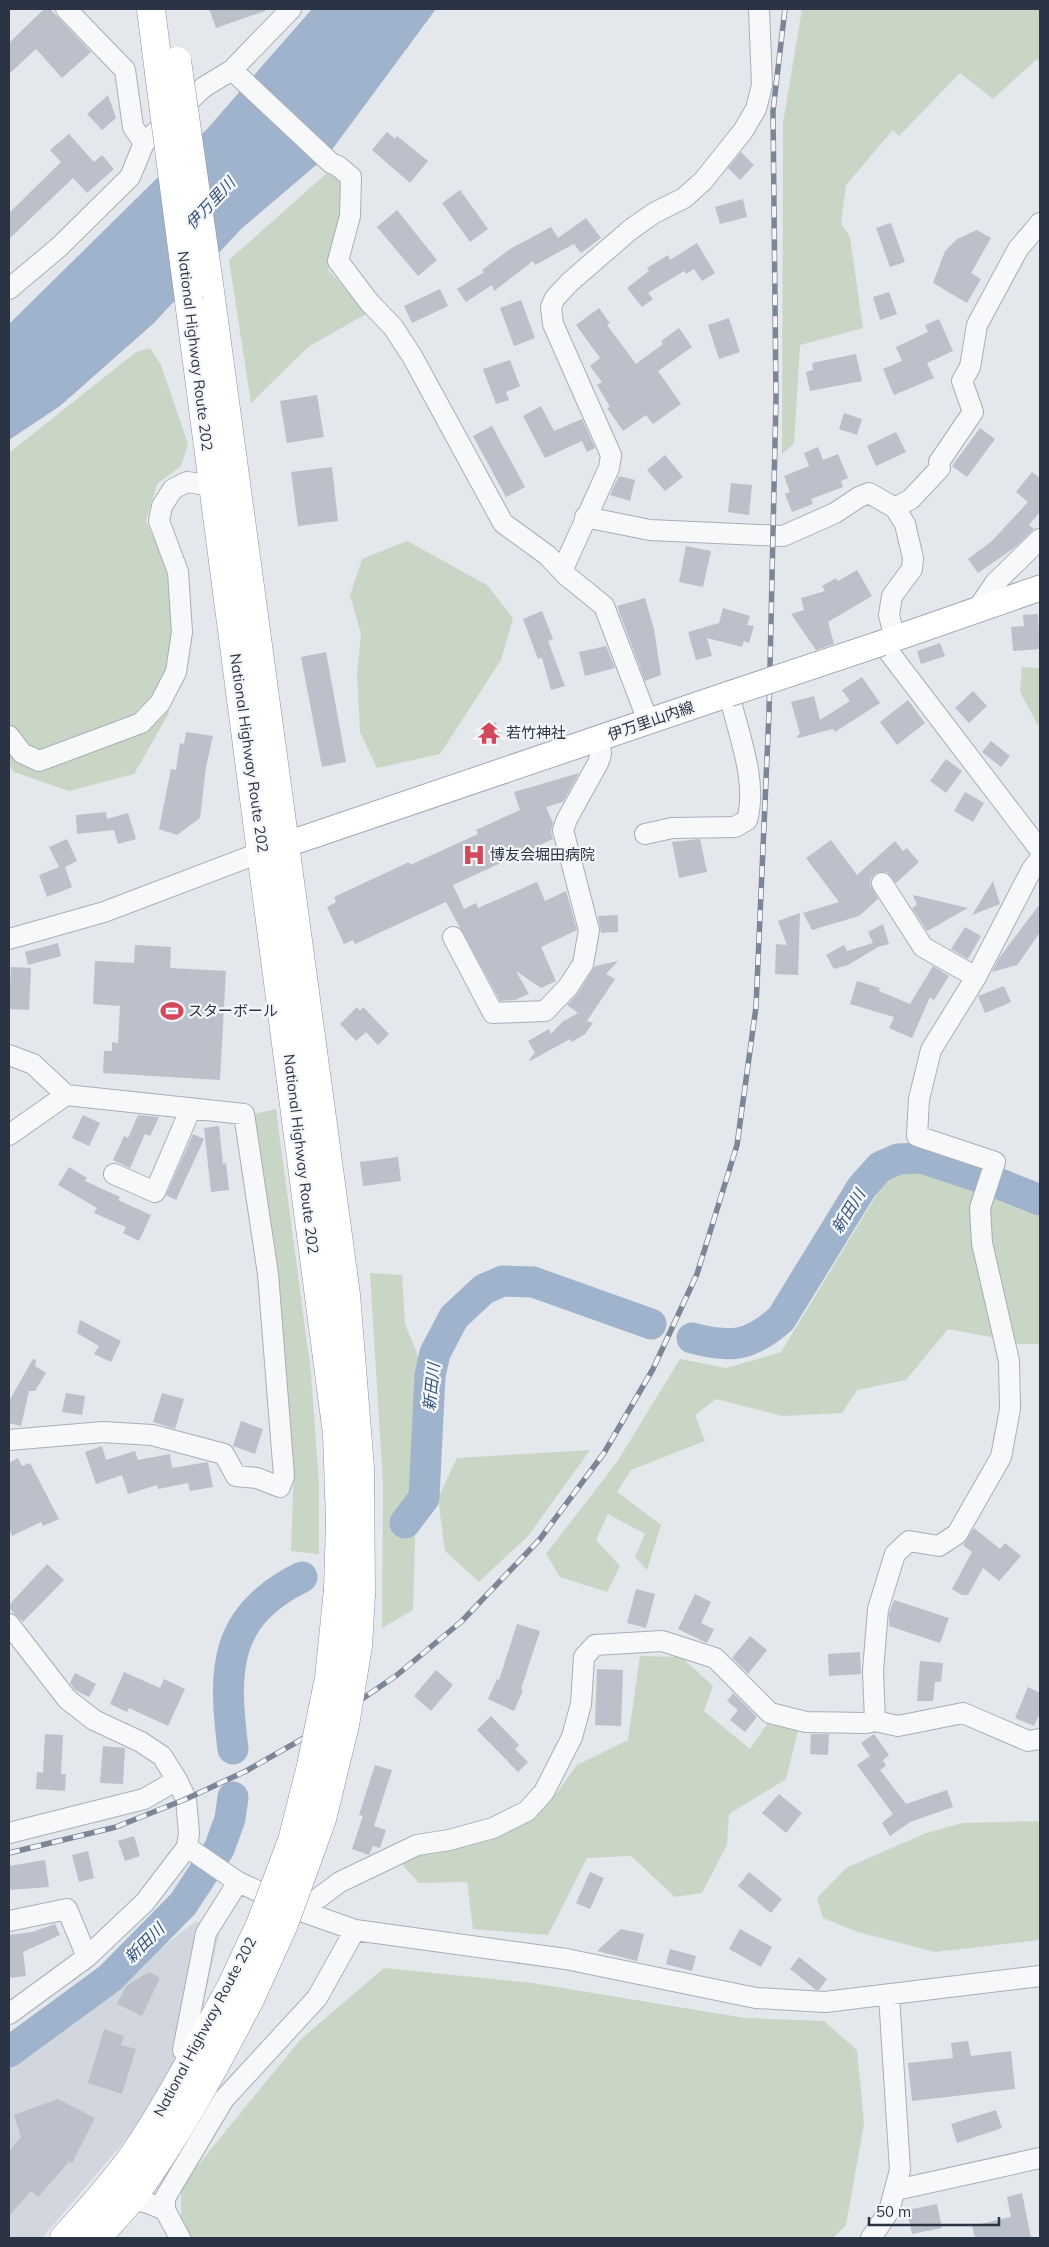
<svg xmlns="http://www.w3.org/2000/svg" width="1049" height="2247" font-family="Mulish,'Noto Sans JP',sans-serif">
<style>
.built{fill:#d2d6de}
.green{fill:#c9d6c5}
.water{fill:#9fb4cc}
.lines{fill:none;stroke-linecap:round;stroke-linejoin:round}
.river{stroke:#9fb4cc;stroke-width:31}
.building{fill:#bbc0ca}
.minor-casing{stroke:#a9aeb7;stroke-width:22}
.major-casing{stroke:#a3abb8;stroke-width:27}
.highway-casing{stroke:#8b94a3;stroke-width:29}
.minor{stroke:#f7f8fa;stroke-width:20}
.major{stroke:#fff;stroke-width:25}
.highway{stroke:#fff;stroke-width:28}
.rail-casing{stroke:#7d8696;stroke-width:5.5}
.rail{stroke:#f4f6f9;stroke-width:4;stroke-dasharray:11;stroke-linecap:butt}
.major-bridge-casing{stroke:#a3abb8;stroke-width:27;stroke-linecap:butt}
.highway-bridge-casing{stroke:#8b94a3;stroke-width:29;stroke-linecap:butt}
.major-bridge{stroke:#fff;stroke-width:25}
.highway-bridge{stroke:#fff;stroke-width:28}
.labels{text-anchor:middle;stroke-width:4.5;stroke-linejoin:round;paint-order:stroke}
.street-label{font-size:15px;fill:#2b3445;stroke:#f4f6f9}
.poi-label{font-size:15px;fill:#2b3445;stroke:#f4f6f9;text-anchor:start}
.water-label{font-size:16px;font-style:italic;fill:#34527a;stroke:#f4f6f9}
</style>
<rect width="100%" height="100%" fill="#e4e7ec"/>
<path class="built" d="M196,1921l24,8 -22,98 -59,97 -97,114h-33v-173z"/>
<path class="green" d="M802,9h238v54l-3,-4 -44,40 -33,-26 -61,63 -6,-6 -47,55 -5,38 9,14 13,91 -63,17 -6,99 -12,10 1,-331z
M328,172l18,12 -18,86 40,43 -60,34 -57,56 -22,-143z
M150,348l11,17 27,79 -7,22 -24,18 -11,37 27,59 1,64 -12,39 7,30 -35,61 -65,17 -55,-19 -5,-7v-312l127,-101z
M407,541l80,44 26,33 -12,42 -61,94 -63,14 -17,-36 -3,-57 4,-41 -11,-39 12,-36z
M1022,667l18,1v61l-20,-37z
M276,1109l35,264 8,111v70l-28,-3 3,-86 -40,-351z
M924,1168l116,45v131h-24l-20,-6 -48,-9 -42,51 -49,10 -15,23 -60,3 -66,-17 -21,16 10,26 -74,29 -14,22 44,33 -14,45 -12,-13 10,-23 -37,-20 -12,26 24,26 -13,26 -47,-15 -14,-23 71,-92 63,-103 46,9 55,-16 101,-166 15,-14z
M370,1273l32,2 3,49 15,37 -7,249 -31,18 1,-144z
M590,1450l-61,85 -50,47 -34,-31 -7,-53 19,-40z
M640,1656l41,1 32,29 -9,25 46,38 17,-25 31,7 -12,48 -57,35 -2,31 -25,48 -27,4 -44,-41 -44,2 -39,77 -75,-6 -6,-47 -48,1 -20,-22 34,-13 78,-17 45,-37 21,-29 51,-25z
M1040,1821v119l-105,12 -77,-20 -35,-14 -6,-20 29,-30 80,-35 37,-10z
M384,1968l148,15 213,35 79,3 33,29 7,74 -18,101 -13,13h-642l-10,-20v-32l119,-146z"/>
<path class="water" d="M312,9h124l-108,146 -87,74 -87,94 -94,83 -51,34v-116l199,-196z"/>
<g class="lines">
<path class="river" d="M692,1338c40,10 57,9 89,-19l81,-132 18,-20 18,-8 24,-1 78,26 40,16
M405,1523l19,-25 6,-122 5,-23 19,-36 30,-28 19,-8 30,1 118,42
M233,1749c-10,-79 -10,-133 69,-172
M9,2052l101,-74 73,-74 36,-55 11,-30 3,-22"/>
</g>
<path class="building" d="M44,9h6l41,43 -29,26 -26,-29 -27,25v-31z
M209,9h56v2l-49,17z
M108,95l8,23 -14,12 -15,-16z
M387,132l8,7 2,-3 31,25 -18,22 -38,-33z
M69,134l25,28 8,-7 12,14 -27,24 -14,-15 -64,61v-26l52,-51 -11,-12z
M741,152l13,13 -14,15 -12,-12z
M460,190l28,39 -18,13 -28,-39z
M743,199l4,18 -27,7 -5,-17z
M397,210l40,50 -19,16 -41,-49z
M586,218l15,20 -20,15 -7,-9 -39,21 -2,-4 -39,30 -2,-6 -26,17 -9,-13 27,-17 -2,-2 28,-21 41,-22 7,11z
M891,223l14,39 -15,5 -14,-39z
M977,230l14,8 -20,35 10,6 -14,24 -34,-20 12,-32 12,-12z
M697,243l18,30 -13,8 -8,-12 -8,5 -2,-3 -36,22 5,6 -11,8 -15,-19 22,-17 -2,-3 21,-13 2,5z
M440,289l8,17 -36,17 -8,-17z
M889,292l8,22 -17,6 -7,-23z
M521,300l14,38 -21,8 -14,-38z
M599,308l11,15 -3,2 29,39 27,-20 -2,-3 18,-13 13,19 -34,24 23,33 -28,20 -7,-9 -23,16 -16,-23 3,-1 -13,-22 5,-3 -12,-16 10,-8 -24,-33z
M729,318l11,34 -21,7 -11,-34z
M939,319l14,32 -26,12 7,15 -40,17 -11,-26 19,-8 -6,-14 32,-15 -3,-7z
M856,354l6,27 -52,10 -4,-19 7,-2 -1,-7z
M510,360l10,26 -14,6 3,8 -13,4 -13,-35z
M317,395l7,42 -37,6 -7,-42z
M541,406l13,25 28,-12 13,29 -8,4 -5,-11 -37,17 -22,-42z
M844,413l18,6 -5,16 -18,-6z
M492,426l33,61 -19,10 -33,-61z
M980,428l15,11 -28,38 -15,-11z
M896,432l10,20 -30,14 -9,-20z
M818,447l5,13 15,-6 10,24 -7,3 2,6 -32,12 2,5 -21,8 -7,-18 5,-2 -6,-16 25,-10 -5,-13z
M665,455l18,22 -18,14 -18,-21z
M332,467l6,54 -40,5 -7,-54z
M1032,472l8,6v34l-11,13 5,4 -20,19 -36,25 -10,-14 24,-18 36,-39 -12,-10z
M619,476l16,4 -5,21 -20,-6z
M731,483l21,2 -3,30 -21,-3z
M686,546l25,5 -8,36 -24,-5z
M857,570l15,26 -44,26 6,22 -18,6 -25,-36 13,-4 -3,-12 24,-7 -3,-5 14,-8 2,3z
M645,598l9,31 7,46 -16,6 -28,-75z
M723,608l27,8 -3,9 7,1 -5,17 -5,-2 -2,6 -35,-9 5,18 -16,4 -8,-28 31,-9z
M542,611l11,28 -5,2 17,45 -14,4 -9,-32 -4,1 -15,-40z
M1038,614l2,35 -27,2 -2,-24 13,-1 -1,-11z
M940,643l5,13 -24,8 -4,-13z
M606,646l9,22 -30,8 -6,-24z
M326,652l20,110 -24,5 -21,-110z
M862,677l18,26 -45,29 -2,-3 -35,9 -1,-2 3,-2 -9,-32 23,-6 6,24 30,-19 -8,-11z
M973,691l14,15 -18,17 -14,-15z
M908,700l17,23 -28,22 -17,-23z
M496,722l5,18 -17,4 -5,-17z
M186,732l27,4 -7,31 -6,51 -23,17 -18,-6 12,-60 5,1 4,-27 4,1z
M991,741l19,15 -9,11 -19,-15z
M946,759l16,12 -16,22 -16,-12z
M579,773l-16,29 -17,5 7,16 -2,9 2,7 -100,46 11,24 12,-6 2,5 59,-26 8,19 21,-10 11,39 -36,17 15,34 -15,7 -25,-17 13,23 -14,6 -15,1 -54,-99 -91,42 -2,-4 -9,4 -17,-37 9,-5 -2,-5 75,-35 1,3 68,-31 -2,-4 44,-20 -6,-18z
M965,792l19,11 -11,19 -19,-11z
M106,812l1,7 21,-6 8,26 -18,5 -4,-14 -37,4 -1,-19z
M67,839l10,22 -12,6 7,20 -25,10 -8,-22 20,-8 -10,-20z
M700,839l7,33 -28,6 -7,-36z
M831,840l26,35 38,-34 8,10 4,-3 12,14 -23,21 -9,-11 -11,1 -5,5 -1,6 8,15 -19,17 -47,14 -9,-17 36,-11 -33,-44z
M993,881l7,23 -28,11z
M913,895l55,13 -41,23 -15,-23 5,-3z
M1040,904v28l-17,25 -6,8 -25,7 7,-14z
M800,913l-2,62 -23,-1 1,-30 11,1 -9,-24z
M618,915v17l-17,1 -3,-17z
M883,924l6,20 -11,3 -30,18 -14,4 -8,-14 18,-10 3,6 26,-8 -5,-11z
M965,927l16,9 -13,23 -17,-10z
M58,943l3,13 -33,9 -3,-13z
M135,945l36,2 -1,21 56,3 -6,109 -117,-7 1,-22h8v-9l6,1 2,-37 -27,-2 2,-43 39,2z
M618,961l-12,13 9,5 -28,42 6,2 -8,11 -13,8 -2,-3 -40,22 -1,-1 6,-7 -7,-12 21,-12 2,5 11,-12 16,-9 -11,-8 11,-12 17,-27z
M933,966l16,10 -15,24 -4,-3 -18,41 -23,-10 5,-11 -44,-13 7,-23 23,7 -1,3 31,13z
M11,967l20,1 -2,42 -20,-1z
M1004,986l7,16 -26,11 -7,-17z
M357,1007l3,4 3,-4 26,27 -11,11 -12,-13 -10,9 -16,-17z
M83,1115l17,8 -11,23 -17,-8z
M138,1115l21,2 -9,19 -5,-2 -15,34 -17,-8 11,-24 4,2z
M219,1126l4,38 3,-1 3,27 -18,2 -7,-64z
M193,1134l11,5 -28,61 -10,-5z
M398,1157l3,24 -38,5 -3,-24z
M69,1167l18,11 -2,3 35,16 -2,3 33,15 -12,26 -16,-8 3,-6 -32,-14 3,-5 -39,-23z
M80,1320l41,21 -10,21 -17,-8 5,-8 -22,-13z
M33,1359l3,1 -1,6 11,7 -11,18h-6l-8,35 -12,-3v-22z
M66,1393l19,3 -3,19 -20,-3z
M162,1393l22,6 -9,30 -22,-7z
M241,1421l22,8 -8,25 -22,-8z
M102,1446l4,14 29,-9 3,9 32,-6 2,14 36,-6 5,25 -23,4 -2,-8 -30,6 -1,-4 -29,9 -6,-19 -26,9 -11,-32z
M18,1458l4,8 8,-3 29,56 -16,7 -2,-4 -29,14 -3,-8v-65z
M974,1528l26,21 5,-6 16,13 -22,25 -16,-13 -15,27h-6l-10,-6 20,-37 -9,-7z
M47,1564l17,16 -41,42 -13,-13v-5z
M636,1589l19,5 -9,34 -19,-5z
M695,1594l16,8 -10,21 13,6 -7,14 -29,-14z
M894,1600l55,18 -9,25 -51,-17v-12z
M517,1624l23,7 -19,58 2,1 -9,21 -26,-12 9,-20 2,1z
M750,1636l17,14 -19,24 -16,-16z
M860,1652l1,22 -32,2 -1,-22z
M920,1661l23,2 -2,19h-6l-2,19h-16z
M597,1669l26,1 -2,56 -26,-1z
M436,1670l17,15 -22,26 -17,-15z
M124,1672l36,16 4,-9 21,10 -17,37 -39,-18 -2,4 -17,-8z
M75,1673l21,11 -7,13 -14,-7 -5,-7z
M1028,1687l12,6v20l-6,13 -19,-8z
M733,1693l24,24 -12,15 -15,-12 8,-10 -11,-9z
M491,1716l28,29 -4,4 13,13 -10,10 -41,-42z
M45,1734l18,1 -2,39h5l-1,17 -29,-2 1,-17 6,1z
M811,1734h18l-1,21 -18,-1z
M874,1734l15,21 -6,5 3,6 -6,4 26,34 41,-14 6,17 -43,15 -20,14 -8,-13 11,-9 -36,-49 13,-9 -9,-13z
M103,1746l22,2 -2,36 -23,-1z
M375,1765l17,5 -18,56 12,4 -6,18 -7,-2 -4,9 -17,-6 11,-33 -4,-1z
M779,1794l23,19 -16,20 -24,-20z
M134,1836l6,20 -15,5 -7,-20z
M88,1851l6,27 -15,4 -7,-27z
M45,1860l4,27 -40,3v-24z
M590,1872l14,6 -14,31 -14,-6z
M749,1872l33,27 -11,14 -33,-27z
M55,1924l5,11 -37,17 3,24 -17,2v-43l23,-3z
M621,1929l23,5 -7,27 -40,-10z
M740,1929l32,18 -11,20 -32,-18z
M670,1949l26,7 -4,15 -26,-7z
M799,1957l28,22 -8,11h-3l-26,-21z
M149,1972l11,6 -18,38 -25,-12 9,-18z
M104,2029l20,7 -3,9 15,4 -14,45 -34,-11z
M968,2041l3,15 40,-5 4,38 -103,12 -4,-38 45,-5 -2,-15z
M58,2099l37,19 -23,45 -3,-1 -31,35 -7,-6 -22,25v-65l12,-14 -7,-22z
M996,2110l6,18 -45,15 -6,-19z
M1022,2193l9,45h-56l-3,-12 39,-9 -4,-20z
M937,2204l5,24 -30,6 -5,-24z"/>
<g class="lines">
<defs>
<path id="minor" d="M66,9l59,61 8,57 11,16
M232,70l99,93 7,3 13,11 -1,39 -12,45 31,41 24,25 19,29 91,167 44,32 20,21 37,30 44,115
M9,289l50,-42 71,-70 14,-34 60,-56 28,-17 59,-61
M895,508l16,-9 29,-31 -1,-6 34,-50 -11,-31 8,-14 7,-42 41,-76 22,-26
M585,517l65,13 133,6 52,-23 24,-16 10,-4 26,15 10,16 8,34 -1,11 -20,27 -3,19 6,24
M562,571l47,-103 2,-13 -58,-131 -2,-17 4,-9 15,-16 60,-52 24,-17 30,-15 19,-17 40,-50 13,-22 6,-24 -3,-76
M976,611l19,-28 45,-44
M882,643l158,207
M9,736l13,17 17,8 102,-38 19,-20 16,-31 6,-40 -4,-60 -19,-51 3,-15 11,-17 14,-7 26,4
M645,834l27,-6 63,-1 12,-7c11,-39 -9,-87 -18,-126
M882,883l41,64 53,30
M453,937l40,76 52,-2 23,-24 15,-23 6,-34 -26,-100 4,-11 31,-56 3,-9 -2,-15
M9,939l95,-27 158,-60
M9,1055l24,9 33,31 -57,40
M114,1174l41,18 36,-84
M9,1440l94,-8 49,3 72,19 12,22 21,2 23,9 4,-11 -16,-202 -24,-160 -178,-19
M9,1624l58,75 27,21 47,22 21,14 15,24 9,19 3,34 -2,14 -42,55 -58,55 -78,57
M875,1721l23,5 65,-13 65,28 12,-2
M9,1833l135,-34 33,-19
M187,1847l51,35 63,29 54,19 211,29 190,39 69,4 215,-26
M301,1911l39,-29 77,-37 32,-5 44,-12 34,-17 17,-19 28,-55 9,-33 3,-47 11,-12 67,-4 53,17 55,55 36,9 60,1 9,-2 -2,-50 5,-62 17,-55 14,-13 30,5 18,-12 44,-77 9,-48 -1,-48 -27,-118 -2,-35 15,-46 -78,-26 2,-37 12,-49 45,-73 56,-108 8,-10
M9,1921l58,-12 20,48
M193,2056l-10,-6 23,-117 32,-51
M896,2190l144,-32
M121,2197l27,6 17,7 15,28
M165,2210v-12l59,-99 93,-101 38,-68
M871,2238l18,-27 11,-41 -11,-175"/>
<path id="major" d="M882,643l158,-55
M267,851l462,-157"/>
<path id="highway" d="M151,9l8,64
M209,284l137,1011 14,173 1,127
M189,301l148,1133 3,87 -2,69
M64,2238c24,-26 48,-53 69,-82 37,-54 66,-112 98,-169
M96,2238c12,-13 25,-26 36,-40 46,-63 83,-131 119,-201"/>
</defs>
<use href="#minor" class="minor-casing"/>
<use href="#major" class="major-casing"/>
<use href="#highway" class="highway-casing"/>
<use href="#minor" class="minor"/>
<use href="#major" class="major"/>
<use href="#highway" class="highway"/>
<defs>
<path id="rail" d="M9,1853l107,-26 70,-28 60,-28 65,-37 86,-59 65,-54 78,-82 64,-86 49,-84 44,-95 40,-129 19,-138 13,-295 7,-314 -3,-287 12,-102"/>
</defs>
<use href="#rail" class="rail-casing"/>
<use href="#rail" class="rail"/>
<defs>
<path id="major-bridge" d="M729,694l153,-51"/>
<path id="highway-bridge" d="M177,61l32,223
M159,73l30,228
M231,1987l29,-62 32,-84 19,-75 18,-88 9,-88
M251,1997l33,-73 38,-105 23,-94 13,-79 3,-51"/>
</defs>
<use href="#major-bridge" class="major-bridge-casing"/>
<use href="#highway-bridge" class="highway-bridge-casing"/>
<use href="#major-bridge" class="major-bridge"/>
<use href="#highway-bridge" class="highway-bridge"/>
</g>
<defs>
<symbol id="temple-bare" viewBox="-9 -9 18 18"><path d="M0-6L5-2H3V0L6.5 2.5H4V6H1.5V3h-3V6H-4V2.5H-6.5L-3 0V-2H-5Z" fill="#d1495b" stroke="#f4f6f9" stroke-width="2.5" paint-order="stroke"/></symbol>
<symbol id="hospital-bare" viewBox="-9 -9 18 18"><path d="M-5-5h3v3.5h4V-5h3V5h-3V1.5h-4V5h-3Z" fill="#d1495b" stroke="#f4f6f9" stroke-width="2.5" paint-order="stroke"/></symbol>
<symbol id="stadium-bare" viewBox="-9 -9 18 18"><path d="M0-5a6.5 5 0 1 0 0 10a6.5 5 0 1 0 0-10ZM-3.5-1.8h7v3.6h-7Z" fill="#d1495b" stroke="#f4f6f9" stroke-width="2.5" paint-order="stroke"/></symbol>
</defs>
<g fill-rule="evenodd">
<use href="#temple-bare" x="473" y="717" width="32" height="32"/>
<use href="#hospital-bare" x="458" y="839" width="32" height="32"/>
<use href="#stadium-bare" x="156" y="995" width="32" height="32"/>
</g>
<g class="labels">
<g class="street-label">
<text transform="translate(195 351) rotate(83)" y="5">National Highway Route 202</text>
<text transform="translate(651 721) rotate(-19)" y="5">伊万里山内線</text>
<text transform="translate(249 753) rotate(82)" y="5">National Highway Route 202</text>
<text transform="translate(301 1154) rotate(83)" y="5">National Highway Route 202</text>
<text transform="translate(205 2027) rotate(-62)" y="5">National Highway Route 202</text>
</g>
<g class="poi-label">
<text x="506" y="738">若竹神社</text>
<text x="490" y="860">博友会堀田病院</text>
<text x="188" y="1016">スターボール</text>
</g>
<g class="water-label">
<text transform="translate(210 203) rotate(-47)" y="6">伊万里川</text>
<text transform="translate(848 1211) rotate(-58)" y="6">新田川</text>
<text transform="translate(431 1387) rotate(-84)" y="6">新田川</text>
<text transform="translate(144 1943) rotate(-45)" y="6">新田川</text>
</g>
</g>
<rect width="1049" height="2247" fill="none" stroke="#2b3445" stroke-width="20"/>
<path d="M869 2217v8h130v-8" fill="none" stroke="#2b3445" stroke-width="2.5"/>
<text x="876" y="2217" font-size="15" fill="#2b3445" stroke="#f4f6f9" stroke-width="4" paint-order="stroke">50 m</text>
</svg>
